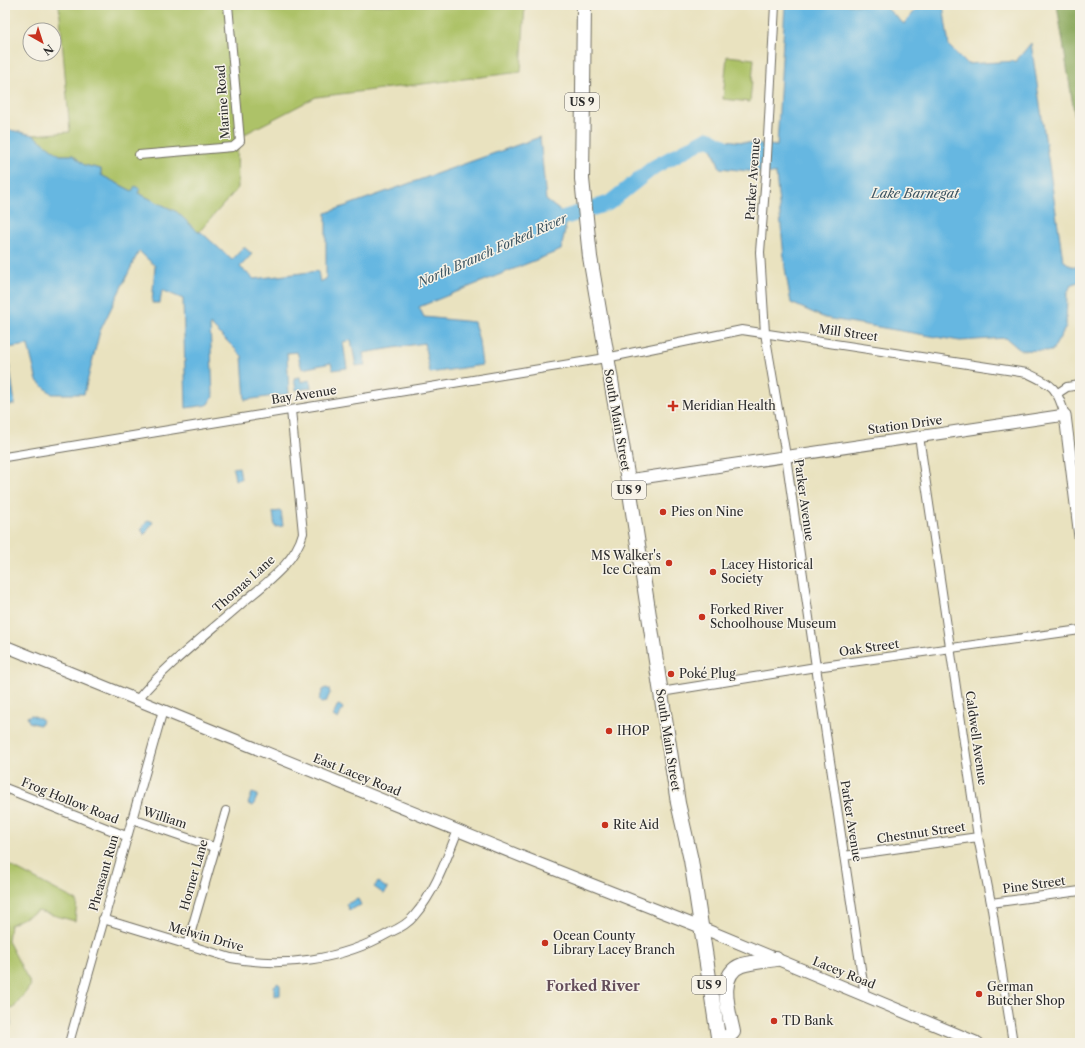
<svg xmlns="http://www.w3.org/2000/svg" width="1085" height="1048" font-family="'Libre Caslon Text',serif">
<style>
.green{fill:#adc267;stroke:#6c7649}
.forest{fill:#8aa85c;stroke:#5a6a44}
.water{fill:#66b7e1;stroke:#487186}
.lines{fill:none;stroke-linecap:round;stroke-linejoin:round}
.river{stroke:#66b7e1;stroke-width:15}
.street-casing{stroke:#6e6b5f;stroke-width:10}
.secondary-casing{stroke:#6e6b5f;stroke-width:13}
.highway-casing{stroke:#6e6b5f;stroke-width:16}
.street{stroke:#fff;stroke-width:8}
.secondary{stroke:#fff;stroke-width:11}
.highway{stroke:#fff;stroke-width:14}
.poi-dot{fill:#c8321e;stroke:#f7f3e8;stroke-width:1.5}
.labels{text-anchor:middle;stroke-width:3;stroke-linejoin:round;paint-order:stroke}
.shield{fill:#f7f3e8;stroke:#686764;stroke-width:1}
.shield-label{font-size:11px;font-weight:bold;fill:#2b2b2b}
.street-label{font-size:12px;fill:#2b2b2b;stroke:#f7f3e8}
.poi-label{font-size:12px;fill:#2b2b2b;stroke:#f7f3e8;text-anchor:start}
.water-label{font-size:13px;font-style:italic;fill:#3d5562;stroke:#f7f3e8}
.quarter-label{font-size:14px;font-weight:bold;fill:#654e5a;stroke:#f7f3e8}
</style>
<rect width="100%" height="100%" fill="#f7f3e8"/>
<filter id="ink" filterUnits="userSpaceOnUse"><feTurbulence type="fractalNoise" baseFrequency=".025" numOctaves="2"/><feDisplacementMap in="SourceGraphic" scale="8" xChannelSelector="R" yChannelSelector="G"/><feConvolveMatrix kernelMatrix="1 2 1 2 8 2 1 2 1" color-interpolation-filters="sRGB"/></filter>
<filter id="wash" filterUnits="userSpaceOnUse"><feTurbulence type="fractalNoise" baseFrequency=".012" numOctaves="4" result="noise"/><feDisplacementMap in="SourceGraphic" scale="16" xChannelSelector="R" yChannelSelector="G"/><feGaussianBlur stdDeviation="0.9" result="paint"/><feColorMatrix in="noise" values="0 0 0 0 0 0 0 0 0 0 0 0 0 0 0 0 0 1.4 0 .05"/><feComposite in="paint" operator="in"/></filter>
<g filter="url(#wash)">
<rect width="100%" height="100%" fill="#e9e2bf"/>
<path class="green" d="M59,5h466l-4,67 -205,25 -79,41 1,50 -40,45 -21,-21 -39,-19 2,-4 -8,2 -31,-16v-6l-17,-4 -11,-10h-13l-27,-20 37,-3z
M727,56l27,3 -4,43 -27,-3z
M5,863l72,38 -2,20 -37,-10 -28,14 -2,16 23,44 -18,24 -8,-5z"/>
<path class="forest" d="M1057,5h23v131l-2,1z"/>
<path class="water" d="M785,5h98l21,19 16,-19h23l6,41 18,18 49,-3 15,-18 32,217 8,6 9,1v14l-9,4 -4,9 -1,33 -14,24 -32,-1 -14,-12 -46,3 -135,-23 -34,-15 -6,-35 -9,-94 -56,-6 -12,-30 69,8z
M5,90l1,39 27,6 27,20h13l11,10 17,4v6l31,16 3,-5 5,3 -2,4 39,19 21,20h3l31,28 12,-13 8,7 -12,13 14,12 64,-8 2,11 6,-3v-66l214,-76 6,63 17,13 4,7 -6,30 -142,57 5,10 50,5 5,19 3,24 -52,8 -6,-30 -61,10 2,12 -9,1 -5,-26 -8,2 4,26 -14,2 -2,-7 -29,6 -5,-17 -10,1 2,41 -44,6 -3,-44 -32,-32 3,73 -6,8 -21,3 -3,-109 -21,-9 -2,13h-8l3,-37 -16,-15 -39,80 -16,63h-32l-15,-13 -9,-36 -21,3 8,56 -10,2z
M300,377l1,5 9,-2 1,8 -15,2 -2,-12z
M239,467l2,12 -6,1 -2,-12z
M281,511l2,15 -8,1 -2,-15z
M148,520l5,2 -7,11 -2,1 -3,-5z
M326,688l3,1 1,4 -4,9 -5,1 -2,-3 4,-10z
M339,705l4,3 -5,11 -5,-3 4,-10z
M31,715l11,4 -1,5 -2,1 -10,-3 -2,-5z
M252,793l6,2 -5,11 -5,-2z
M378,882l10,7 -4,5 -10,-7z
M358,899l3,6 -12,5 -3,-6z
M278,983l2,2v10l-6,1v-10z
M5,1011h5l1,15h-6z"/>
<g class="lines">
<path class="river" d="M547,223l62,-20 45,-36 54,-29 17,9"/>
</g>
</g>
<g filter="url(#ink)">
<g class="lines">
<defs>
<path id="street" d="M775,5l-9,170 -6,77 5,81 21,123 30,211 49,329
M139,155l94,-8 7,-6 -12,-136
M1058,393l9,-6 13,-2
M919,436l59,401 13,66 22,140
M5,457l601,-99 136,-28 285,43c27,13 29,13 38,42
M661,692l155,-25 264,-37
M138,699c29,-35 68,-64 102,-94 23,-20 55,-41 63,-72l-12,-123
M5,788l121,48
M132,819l82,28
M844,856l134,-19
M991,903l89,-12
M103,919l128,39c52,10 111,2 158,-25 9,-4 19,-9 25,-17 21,-24 32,-56 44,-86
M187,945l39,-134
M69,1043l94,-333"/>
<path id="secondary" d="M628,480l437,-65 15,122
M5,646l520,212 175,69 278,116"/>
<path id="highway" d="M584,5l-2,174 8,78 38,223 50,323 13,57 28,183
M721,1043l12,-11c-4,-20 -17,-58 9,-67 11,-3 23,-4 34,-6"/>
</defs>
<use href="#street" class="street-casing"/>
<use href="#secondary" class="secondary-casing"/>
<use href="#highway" class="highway-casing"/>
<use href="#street" class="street"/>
<use href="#secondary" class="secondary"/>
<use href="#highway" class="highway"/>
</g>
</g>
<g class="poi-dot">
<path d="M671 400h4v4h4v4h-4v4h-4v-4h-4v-4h4z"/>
<circle cx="663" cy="512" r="4"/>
<circle cx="669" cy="563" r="4"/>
<circle cx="713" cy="572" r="4"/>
<circle cx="702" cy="617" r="4"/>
<circle cx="671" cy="674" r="4"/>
<circle cx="609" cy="731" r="4"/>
<circle cx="605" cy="825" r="4"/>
<circle cx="545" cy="943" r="4"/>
<circle cx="979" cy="994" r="4"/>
<circle cx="774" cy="1021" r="4"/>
</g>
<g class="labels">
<g class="shield">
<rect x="565" y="93" width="34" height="18" rx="3"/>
<rect x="612" y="481" width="34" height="18" rx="3"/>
<rect x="692" y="976" width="34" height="18" rx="3"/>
</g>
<g class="shield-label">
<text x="582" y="106">US 9</text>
<text x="629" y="494">US 9</text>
<text x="709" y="989">US 9</text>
</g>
<g class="street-label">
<text transform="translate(223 102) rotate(-94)" y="4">Marine Road</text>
<text transform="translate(753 179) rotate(-86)" y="4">Parker Avenue</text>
<text transform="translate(848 333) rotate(8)" y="4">Mill Street</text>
<text transform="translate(304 395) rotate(-9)" y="4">Bay Avenue</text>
<text transform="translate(617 420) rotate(80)" y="4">South Main Street</text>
<text transform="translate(905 425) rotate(-8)" y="4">Station Drive</text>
<text transform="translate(804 500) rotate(82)" y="4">Parker Avenue</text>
<text transform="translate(244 584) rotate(-42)" y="4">Thomas Lane</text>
<text transform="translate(869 648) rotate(-8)" y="4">Oak Street</text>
<text transform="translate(976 738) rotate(82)" y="4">Caldwell Avenue</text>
<text transform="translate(668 740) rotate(81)" y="4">South Main Street</text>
<text transform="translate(357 775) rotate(22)" y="4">East Lacey Road</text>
<text transform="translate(70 801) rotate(22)" y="4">Frog Hollow Road</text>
<text transform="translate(165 818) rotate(18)" y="4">William</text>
<text transform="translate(851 821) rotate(81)" y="4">Parker Avenue</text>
<text transform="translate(921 833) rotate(-8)" y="4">Chestnut Street</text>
<text transform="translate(104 873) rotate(-74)" y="4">Pheasant Run</text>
<text transform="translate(194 875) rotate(-74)" y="4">Horner Lane</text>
<text transform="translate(1034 885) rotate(-8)" y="4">Pine Street</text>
<text transform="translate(206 937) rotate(16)" y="4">Melwin Drive</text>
<text transform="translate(844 973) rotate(22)" y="4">Lacey Road</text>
</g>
<g class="poi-label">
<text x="682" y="410">Meridian Health</text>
<text x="671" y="516">Pies on Nine</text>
<text x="661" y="560" text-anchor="end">MS Walker's<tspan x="661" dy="14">Ice Cream</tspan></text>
<text x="721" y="569">Lacey Historical<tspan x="721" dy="14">Society</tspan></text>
<text x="710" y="614">Forked River<tspan x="710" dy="14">Schoolhouse Museum</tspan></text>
<text x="679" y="678">Poké Plug</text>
<text x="617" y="735">IHOP</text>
<text x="613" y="829">Rite Aid</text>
<text x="553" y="940">Ocean County<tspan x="553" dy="14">Library Lacey Branch</tspan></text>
<text x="987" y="991">German<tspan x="987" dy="14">Butcher Shop</tspan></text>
<text x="782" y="1025">TD Bank</text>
</g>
<g class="water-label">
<text x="915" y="198">Lake Barnegat</text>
<text transform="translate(492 250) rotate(-24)" y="5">North Branch Forked River</text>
</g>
<g class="quarter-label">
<text x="593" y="991">Forked River</text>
</g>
</g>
<rect width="1085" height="1048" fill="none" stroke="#f7f3e8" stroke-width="20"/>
<g transform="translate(42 42) rotate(141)"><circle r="19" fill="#f7f3e8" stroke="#a5a39c"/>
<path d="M0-3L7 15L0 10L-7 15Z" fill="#c8321e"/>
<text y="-6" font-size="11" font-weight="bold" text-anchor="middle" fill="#2b2b2b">N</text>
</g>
</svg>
